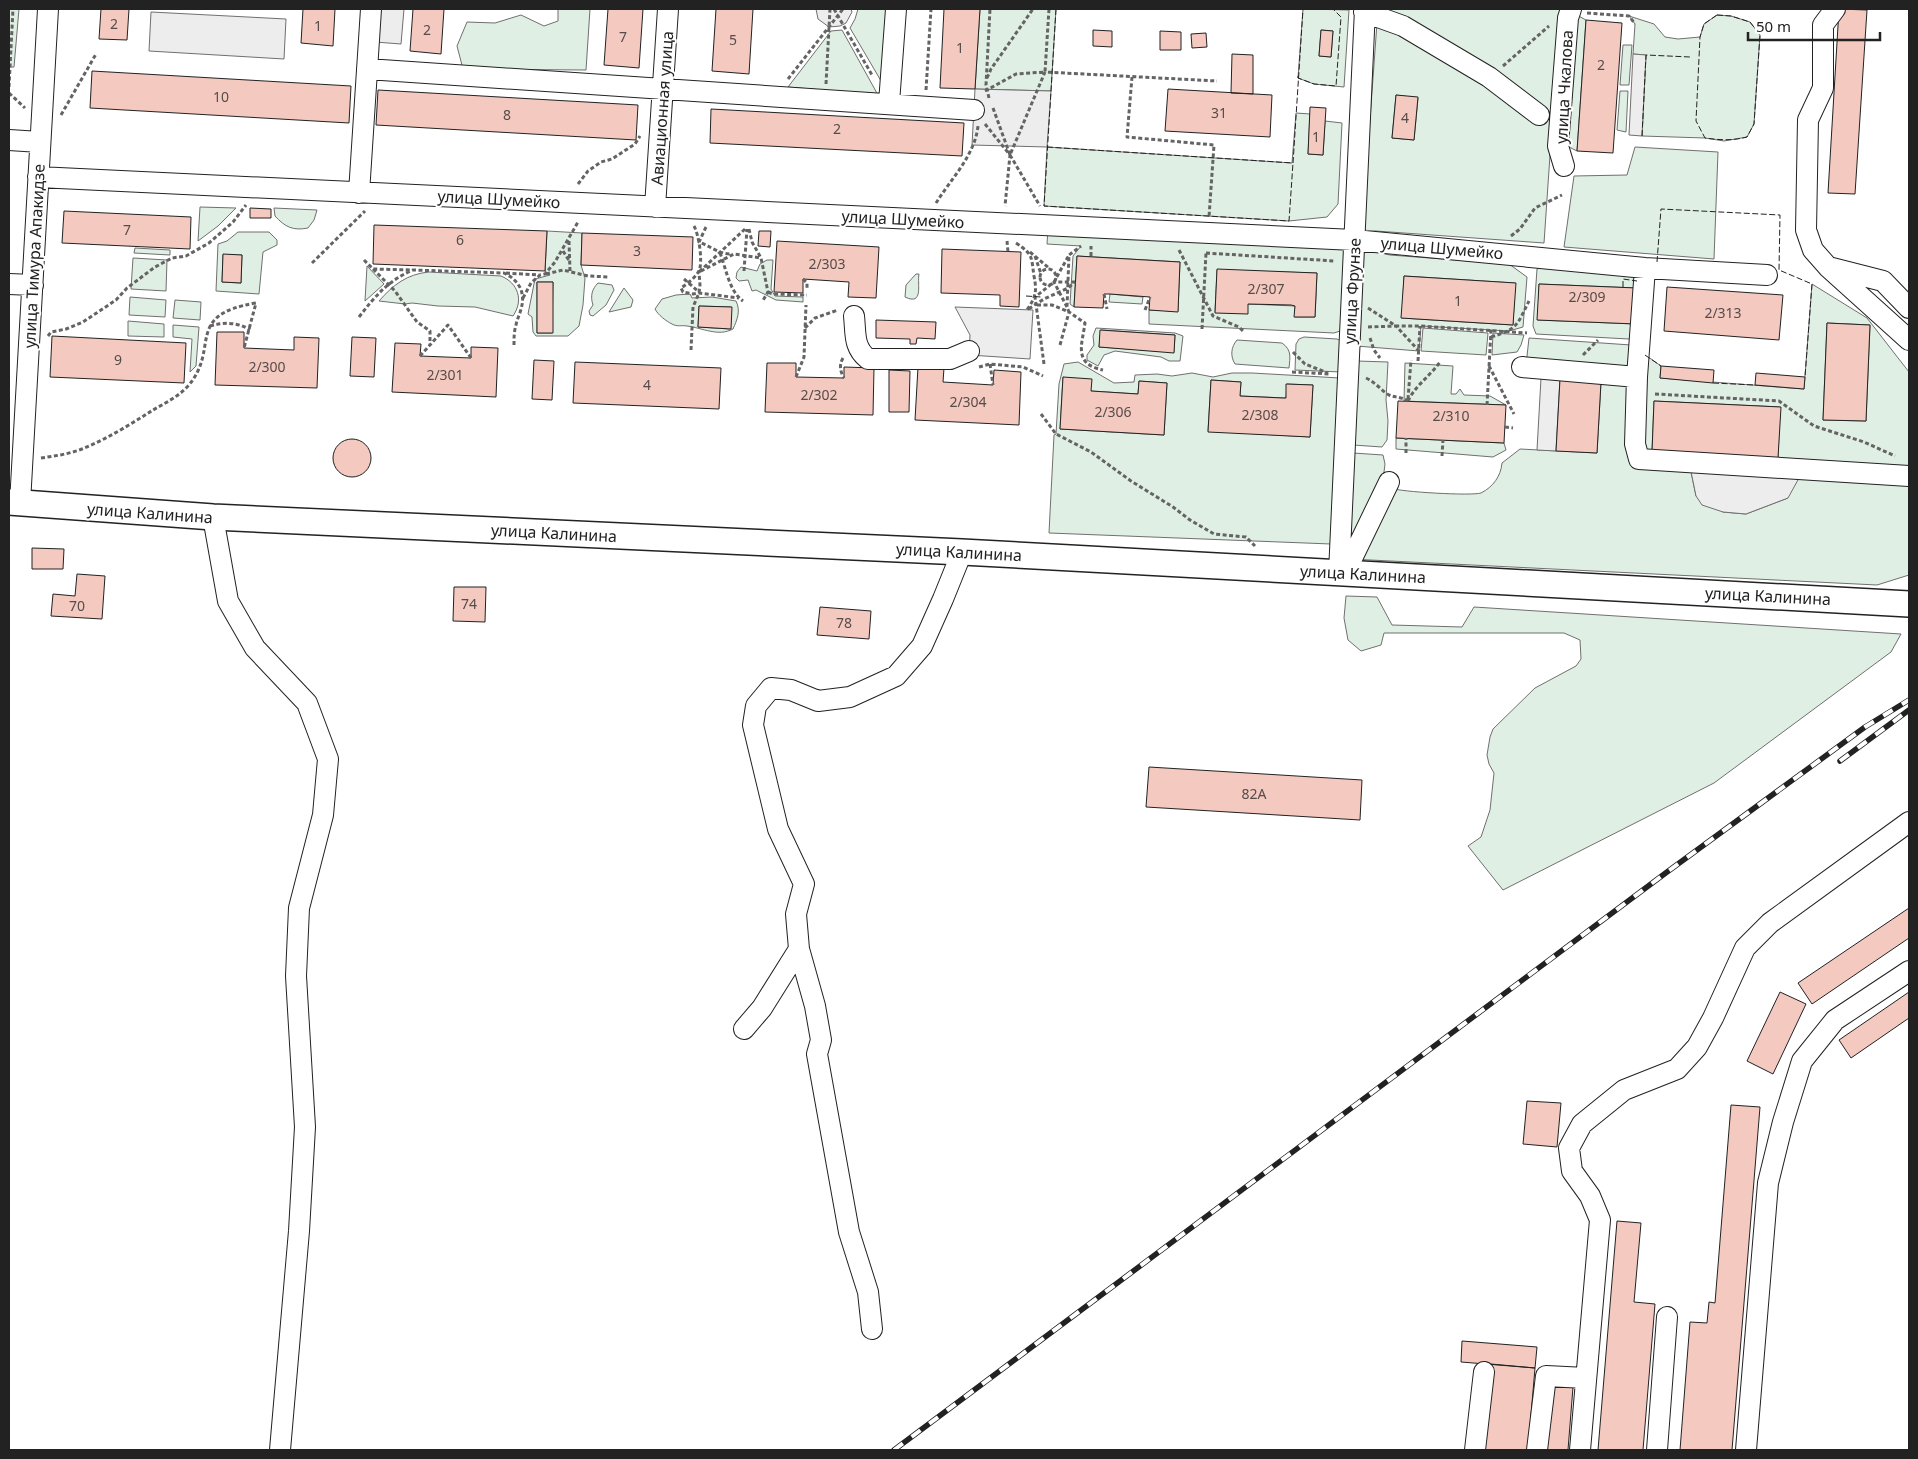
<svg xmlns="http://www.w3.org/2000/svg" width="1918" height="1459" font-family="'Noto Sans',sans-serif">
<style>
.green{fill:#e0efe3;stroke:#6f6f6f;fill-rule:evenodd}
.parking{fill:#ededed;stroke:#6f6f6f}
.building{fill:#f3c9c0;stroke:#222}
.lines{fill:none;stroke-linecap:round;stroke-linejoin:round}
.minor-casing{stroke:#222;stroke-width:22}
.major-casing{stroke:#222;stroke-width:28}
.path{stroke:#646464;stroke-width:3;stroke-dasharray:4 2.5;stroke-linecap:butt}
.minor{stroke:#fff;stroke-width:20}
.major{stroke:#fff;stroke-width:25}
.rail-casing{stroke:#222;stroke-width:5.5}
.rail{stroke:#fff;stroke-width:4;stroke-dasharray:11;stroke-linecap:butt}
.fence{stroke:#222;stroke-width:1;stroke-dasharray:6 2.5;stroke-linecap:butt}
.labels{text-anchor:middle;stroke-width:4;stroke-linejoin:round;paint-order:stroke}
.number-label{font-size:14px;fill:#564c4a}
.street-label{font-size:16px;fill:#222;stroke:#fff}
</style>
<rect width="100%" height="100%" fill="#fff"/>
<path class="green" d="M9,9h10l-5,58h-5z
M558,9h32l-4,61 -123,-1 -6,-23 10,-24 28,1 26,-8 23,11 14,-5z
M858,9h32l-6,77 -34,-58 5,-9z
M980,9h76l-5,82 -76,-2z
M1303,9l46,1 -5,77 -30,-3 -16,-6zM1321,30l12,1 -2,26 -12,-1z
M1378,9h182l-16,234 -182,-13zM1396,95l22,3 -4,42 -22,-2z
M1573,13l13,7 -9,131 -16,-8z
M1717,15l14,1 19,6 10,13 -6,89 -7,13 -23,4 -19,-3 -63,-2 4,-81 -13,-1 2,-30 -6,-8 25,8 11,13 13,2 22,-2 4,-13z
M842,30l36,65 -90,-8 43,-56z
M1623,45h9l-3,40h-9z
M1620,91h8l-2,41 -9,-2z
M1296,113l14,1 -2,40 15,1 2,-34 17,2 -4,81 -11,13 -38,4 -245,-15 3,-59 245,16z
M1635,147l83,5 -4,107 -150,-12 10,-71 53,-1z
M200,207l36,1 -18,18 -20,15z
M274,208l43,2 -3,10 -6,8c-15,3 -23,-1 -33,-12z
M1048,228l292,14 6,8 -3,74 -3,7 -6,2 -185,-9v-14l29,1 2,-49 -103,-6 -3,51 -4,-3 3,-48 8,-10 -34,-2zM1217,270l100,3 -2,44h-20v-11l-47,-2 -33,8z
M547,231l35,2 -1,32 4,13 -2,27 -4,21 -11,10h-32l-3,-4 -1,-15 -4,-3 7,-35 15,-4 -5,-4zM537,282h16l-1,51h-15z
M238,232h31l8,8v5l-14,7 -4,42 -43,-3 2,-47 9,-3zM223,255h19l-1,28 -19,-1z
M135,248l35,2v5l-36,-2z
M1363,249l27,6 119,9 18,13 -4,50 -14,4 -88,-5 -2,25 -63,-5zM1404,276l111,7 -2,42 -111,-7z
M133,258l34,2 -1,31 -35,-2z
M767,260h6l-2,29 4,7 28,1v5l-27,-2 -20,-10 -4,1 -4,-11 -9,1 -3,-3 1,-6 4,-5 16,4 3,-7z
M1554,264l82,7 3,59 -10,9 -93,-5 -3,-8 4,-57zM1539,284l98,4 -2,36 -97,-4z
M367,266l17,18 -19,17z
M429,272l72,4c17,7 23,24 12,40l-38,-9 -37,-1 -26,-3 -7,1 -26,-3c14,-16 28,-27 50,-29z
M916,274h3c-2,10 5,32 -14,23l1,-12z
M598,283l14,2 2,5 -8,15 -13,11 -3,-1 -1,-4 4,-6c-3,-9 -1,-16 5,-22z
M1812,284l55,34 42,54v203l-32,10 -527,-26 3,-106 30,2 2,9 -2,16c2,2 5,6 8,8 8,4 81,8 90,5 12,-6 20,-17 21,-30l18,-14 77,4 4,-71 41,2 2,-30 17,12 -1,12 144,11zM1827,323l43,2 -4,96 -43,-1zM1654,401l126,6 -2,51 -126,-7zM1689,462l99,36 -42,16 -23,-2 -27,-16z
M624,288l9,12 -2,7 -22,5z
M690,294l2,4 20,-1 24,4c5,10 1,19 -3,28 -15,8 -30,-1 -46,-3 -5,-1 -10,1 -15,-2 -6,-3 -14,-9 -17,-15l7,-10 14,-4zM699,306l32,1 -1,22 -32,-2z
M1110,294l33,3 -1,7 -33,-2z
M130,297l36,3 -1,17 -36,-2z
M175,300l26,2 -1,18 -27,-2z
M128,321l36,3v13l-36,-1z
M173,325l26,2 -3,39 -6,6 2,-33 -19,-2z
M1096,328l79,5 8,3 -3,25h-11l-8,-4 -46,-6 -11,4 -6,11 -11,-6v-5l7,-10 -1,-9zM1101,330l74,5 -1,17 -75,-5z
M1423,328l65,5 -2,22 -65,-4z
M1493,333l31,2 -3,10 -4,7 -25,3z
M1304,337l33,2 4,2v31l-46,-2 1,-26 3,-5z
M1529,338l102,7 4,27 -109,-7z
M1237,340l45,3c10,7 8,14 7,25l-54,-4c-5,-8 -4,-17 2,-24z
M1357,361l31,1 -2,38 2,21 -1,19 -5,7 -29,-2z
M1078,362l36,21 20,-1 1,-7 22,-1 15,2 20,-3 21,4 19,-4h20l88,5 -9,166 -282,-11 5,-98 2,-1 3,-50 5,-20zM1063,377l28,14 47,3 1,-13 28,2 -3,52 -104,-6zM1211,380l30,2 -1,14 46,2 1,-14 26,1 -3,52 -102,-6z
M1405,363l48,3 -2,28h5l4,-5 4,6 26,1 16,9 -102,-4z
M1396,438l108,5 2,7 -13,7 -97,-8z
M1346,596l31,1 15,28 70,2 12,-20 427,27 -10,18 -177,131 -211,107 -35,-44 13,-9 9,-27 4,-37 -5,-9 -2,-9 3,-18 3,-8 42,-41 41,-22 5,-7 -1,-19 -16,-7h-180l-3,12 -20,6 -13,-11 -4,-22z"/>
<path class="parking" d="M377,9h27l-3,35 -26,-2z
M816,9h35l1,3 -6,11 -6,3 -11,1 -11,-8z
M151,12l135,7 -2,40 -135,-8z
M1633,54l13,1 -4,81 -13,-1z
M975,89l76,2 -4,56 -75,-2z
M955,307l78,3 -3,49 -61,-4 1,-20z
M1541,378l19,1 -4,72 -19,-1z
M1689,462l115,7 -16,29 -42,16 -23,-2 -21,-7 -6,-9z"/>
<path class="building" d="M101,9h28l-2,31 -28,-1z
M303,9h32l-2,37 -32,-3z
M413,9h31l-3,45 -31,-3z
M608,9h35l-4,59 -35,-3z
M716,9h37l-4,65 -37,-3z
M944,9h36l-5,80 -35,-1z
M1839,9l28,1 -12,184 -27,-1z
M1586,20l36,3 -9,130 -36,-2z
M1093,30l19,1v16l-19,-1z
M1321,30l12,1 -2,26 -12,-1z
M1160,31l21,1v18h-21z
M1206,33l1,14 -15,1 -1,-14z
M1232,54l21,1v39l-22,-1z
M92,71l259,15 -2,37 -259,-15z
M1168,89l104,6 -2,42 -105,-6z
M378,90l260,15 -2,35 -260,-15z
M1396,95l22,2 -4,43 -22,-2z
M1310,107l16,1 -3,47 -15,-1z
M711,109l253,14 -2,33 -252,-13z
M250,208l21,1v9h-21z
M64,211l127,6 -1,32 -128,-6z
M374,225l173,6 -2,40 -172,-7z
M759,231h12l-1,16 -12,-1z
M582,233l111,4 -1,33 -111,-5z
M777,241l102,6 -3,51 -28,-1 1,-15 -46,-3v14l-29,-1z
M942,249l79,3 -2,55 -19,-1v-11l-59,-2z
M223,254l19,1 -1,28 -19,-1z
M1077,256l103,6 -2,50 -29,-2 1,-13 -40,-3h-6l-1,14 -29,-1z
M1217,269l100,4 -2,44h-21l1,-11 -4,-1 -43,-1v10l-33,-1z
M1404,276l112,7 -3,42 -112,-7z
M537,282h16v51h-16z
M1539,284l98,4 -1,36 -99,-4z
M1667,287l116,8 -4,45 -115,-9z
M699,306l33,1 -1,22 -33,-2z
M876,320l60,2 -1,17 -18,-1 -1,6h-6v-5l-34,-1z
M1827,323l43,2 -4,96 -43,-1z
M1100,330l75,5 -1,18 -75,-6z
M217,332h27v16l50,2v-13l25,1 -2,50 -102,-3z
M52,336l134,7 -2,40 -134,-6z
M352,337l24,1 -2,39 -24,-1z
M395,343l26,1 -1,12 51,2v-11l27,1 -2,49 -104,-5z
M534,360l20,1 -2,39 -20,-1z
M575,362l146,6 -2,41 -146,-6z
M767,363h29v14l48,1v-11l30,1 -1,47 -108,-3z
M1661,366l53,4 -1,13 -53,-5z
M918,367l26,1 -1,14 50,3 1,-15 27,2 -2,53 -104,-5z
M889,370l21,1 -1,41h-20z
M1756,373l49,4 -1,12 -49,-4z
M1063,377l29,2 -1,12 47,3 1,-13 28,2 -3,52 -104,-6z
M1560,379l41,3 -4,71 -41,-2z
M1211,380l30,2 -1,14 43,2h3v-14l27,1 -3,52 -102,-5z
M1398,401l108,4 -2,38 -108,-5z
M1654,401l127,6 -3,51 -126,-6z
M333 458a19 19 0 1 1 38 0a19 19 0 1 1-38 0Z
M32,548l32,1 -1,20h-31z
M77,574l28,2 -3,43 -51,-3 2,-22 22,2z
M454,587h32l-1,35 -32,-1z
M820,607l51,4 -2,28 -52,-4z
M1149,767l213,13 -2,40 -214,-13z
M1909,908v30l-97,66 -14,-21z
M1780,992l26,12 -33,70 -26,-13z
M1909,992v26l-58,40 -12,-18z
M1527,1101l34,2 -4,44 -34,-3z
M1731,1105l29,2 -28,343h-52l10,-128 17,1 2,-21 6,1z
M1617,1221l24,2 -7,79 21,2 -12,146h-45z
M1462,1341l75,6 -2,21 -74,-6z
M1491,1364l44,4 -7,82h-44z
M1550,1385l23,2 -5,63h-23z"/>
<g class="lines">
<defs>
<path id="minor" d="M1835,9l-12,16v63l-15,32 -2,110 7,20 15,17 81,73
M1364,12l39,14 86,51 50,38
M367,69l607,41
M889,103l7,-94
M9,140l31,2
M1564,166l-6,-20 10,-128 3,-9
M38,177l1316,63 291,28 122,7
M359,193l12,-184
M655,207l13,-198
M1645,268l-8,109 -2,67 4,15 270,17
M1832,268l51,13 26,27
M9,284l24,1
M854,316c2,17 -1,31 14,43h82l19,-8
M1522,367l115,10
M20,503l28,-494
M213,517l15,84 27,47 52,55 21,56 -5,56 -24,93 -3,68 9,151 -6,104 -19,219
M1339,573l26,-564
M1345,573l44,-91
M744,1029l18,-21 37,-59
M872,1329l-4,-37 -19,-60 -32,-178 4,-14 -6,-34 -16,-57 -3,-35 8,-30 -26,-55 -25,-104 3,-19 15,-18 20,2 27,11 32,-4 46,-21 26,-30 21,-47 19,-47
M1475,1450l9,-78
M1537,1450l9,-74 40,2
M1580,1450l20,-230 -10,-24 -18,-25 -3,-23 13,-24 42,-34 53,-21 20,-22 16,-29 32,-70 25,-25 139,-101
M1657,1450l10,-133
M1746,1450l22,-267 15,-61 19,-61 33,-41 74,-49"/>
<path id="major" d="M9,502l204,15 749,35 947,52"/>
</defs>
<use href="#minor" class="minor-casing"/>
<use href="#major" class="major-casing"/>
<path class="path" d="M834,9l38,66
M1587,13l42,3 6,8
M1503,66l46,-40
M1132,77l-5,60 87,8 -5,72
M987,78l4,-9 42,-60
M788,79l55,-70
M826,84l4,-75
M9,87l4,-78
M926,90l5,-81
M985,91l31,-17 29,-2 4,-63
M9,93l16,15
M989,98l-3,-13 4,-76
M993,108l17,47 35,-83 172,9
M61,115l35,-61
M985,124l25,31 -5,51
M1010,155l30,51
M578,184l10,-13 13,-9 11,-3 23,-15 5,-8
M936,203c15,-24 39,-48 42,-77
M694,226c5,9 9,36 5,45 -4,7 -12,13 -18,17l2,4 10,2 6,-1 40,5
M706,227l-7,15c11,4 20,12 32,12
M745,229l-46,43 35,-18 27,4
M749,229l3,13 9,16 7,34 -6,10
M1511,236l9,-7 15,-21 27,-13
M569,241l1,30
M1007,241l1,11
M1016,243c18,12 15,14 18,33 3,16 2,20 -7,34l17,-11 24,-11 7,-6
M1179,250l34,66 26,11 5,5
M563,251l7,11
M1030,252l20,17
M720,253c6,15 9,38 23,48
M1206,253l129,8
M1035,256l6,18
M1091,256v-10
M364,260l9,9 39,1
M312,263l53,-52
M373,269l22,22 22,31 13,9v15
M1040 277a8 8 0 1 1 16 0a8 8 0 1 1-16 0Z
M744,271l3,-42
M506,273l33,2
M546,274l17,-4 25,6 21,1
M684,279l15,13
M803,279l4,4v5
M768,292l5,2 34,1
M1104,294l3,15
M523,298l8,-15 9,-8 5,-1 10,-12 23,-40
M1037,305h15l17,7 -2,-5 2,-52 12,-9
M1067,307l-13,-25h21
M1368,308l28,18h24l107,7
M1145,310l5,-13
M359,317c16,-21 30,-37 54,-47l91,3c15,7 22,20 17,36 -1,5 -4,10 -5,16 -2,6 -2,13 -2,20
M210,326c14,-4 28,-4 40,4
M1368,327l28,-1 23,25
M805,328l10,-10 23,-8
M1202,329l4,-76
M48,336l3,-4 15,-3 17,-7 33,-22 11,-12 28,-21 17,-9 14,-2 23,-13 24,-21 13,-17
M1491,337c27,-8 26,-12 38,-36
M1370,338l4,12 6,8
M1060,345l9,-33 16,11c-3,22 -12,41 18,47
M691,350l2,-43 6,-14 1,-8 -1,-13
M1293,352l12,12 23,9
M1583,355l15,-15
M420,356l28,-31 23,33
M843,358c-4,7 -3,13 1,20
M1418,361l2,-35
M990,364l3,21
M1044,364l-9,-67 19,-15 15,-27
M1489,366l25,48
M979,367l11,-3 33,3 20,9
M1292,372l38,2
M796,377l8,-20 2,-52
M1366,378c9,4 16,13 23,17 7,3 10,1 19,6
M1655,394l124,7 35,25 50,16 31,14
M1408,399l3,-39
M1408,401c7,-15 22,-25 32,-39
M1487,405l4,-75
M1041,414l15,20 35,18 40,29 42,26 17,13 24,14 32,3 9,9
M1505,427l8,1
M1406,453v-15
M1442,456l1,-16
M41,458c14,-2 28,-4 41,-9 25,-10 49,-25 71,-39 12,-7 25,-13 35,-24 33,-38 -5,-71 68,-83l-12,45"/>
<use href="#minor" class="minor"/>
<use href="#major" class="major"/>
<defs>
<path id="rail" d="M1840,761l69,-51
M894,1450l773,-578 198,-145 44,-27"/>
</defs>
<use href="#rail" class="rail-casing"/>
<use href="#rail" class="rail"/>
<path class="fence" d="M1056,9l-12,197 245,15 4,-58
M1717,15l14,1 19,6 10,13 -6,89 -7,13c-15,4 -27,3 -42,1l-9,-17 4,-84 4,-13z
M1298,76v2l16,6 22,2 5,-69 -8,-8
M1642,136l4,-81 44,2
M1047,147l246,16 10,-154
M1657,262l4,-53 119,6 -1,55 33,14 -7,93
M1623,287v-8l14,2
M1026,296l15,1
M1645,355l16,11
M1713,383l42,2"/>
</g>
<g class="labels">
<g class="number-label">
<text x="114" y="29">2</text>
<text x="318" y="31">1</text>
<text x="427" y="35">2</text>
<text x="623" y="42">7</text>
<text x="733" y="45">5</text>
<text x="960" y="53">1</text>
<text x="1601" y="70">2</text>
<text x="221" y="102">10</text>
<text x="1219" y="118">31</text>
<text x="507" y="120">8</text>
<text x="1405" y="123">4</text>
<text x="837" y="134">2</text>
<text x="1316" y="142">1</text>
<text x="127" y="235">7</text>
<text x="460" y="245">6</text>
<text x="637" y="256">3</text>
<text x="827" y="269">2/303</text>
<text x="1266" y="294">2/307</text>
<text x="1587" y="302">2/309</text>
<text x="1458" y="306">1</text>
<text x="1723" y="318">2/313</text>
<text x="118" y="365">9</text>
<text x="267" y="372">2/300</text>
<text x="445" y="380">2/301</text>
<text x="647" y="390">4</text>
<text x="819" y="400">2/302</text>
<text x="968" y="407">2/304</text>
<text x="1113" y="417">2/306</text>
<text x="1260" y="420">2/308</text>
<text x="1451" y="421">2/310</text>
<text x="469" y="609">74</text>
<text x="77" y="611">70</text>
<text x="844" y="628">78</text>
<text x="1254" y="799">82А</text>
</g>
<g class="street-label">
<text transform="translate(1564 87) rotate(-87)" y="6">улица Чкалова</text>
<text transform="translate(662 108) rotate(-86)" y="6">Авиационная улица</text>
<text transform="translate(499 199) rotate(3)" y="6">улица Шумейко</text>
<text transform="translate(903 219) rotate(3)" y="6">улица Шумейко</text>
<text transform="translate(1442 248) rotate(5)" y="6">улица Шумейко</text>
<text transform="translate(34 256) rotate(-87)" y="6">улица Тимура Апакидзе</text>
<text transform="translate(1352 291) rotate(-87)" y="6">улица Фрунзе</text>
<text transform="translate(150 513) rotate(4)" y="6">улица Калинина</text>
<text transform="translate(554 533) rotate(3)" y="6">улица Калинина</text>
<text transform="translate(959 552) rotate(3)" y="6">улица Калинина</text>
<text transform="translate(1363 574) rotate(3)" y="6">улица Калинина</text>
<text transform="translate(1768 596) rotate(3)" y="6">улица Калинина</text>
</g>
</g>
<rect width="1918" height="1459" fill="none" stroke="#222222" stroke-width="20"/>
<path d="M1748 32v8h132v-8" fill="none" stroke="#222222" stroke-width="2.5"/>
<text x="1756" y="32" font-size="15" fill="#222222" stroke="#ffffff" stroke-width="4" paint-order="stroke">50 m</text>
</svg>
